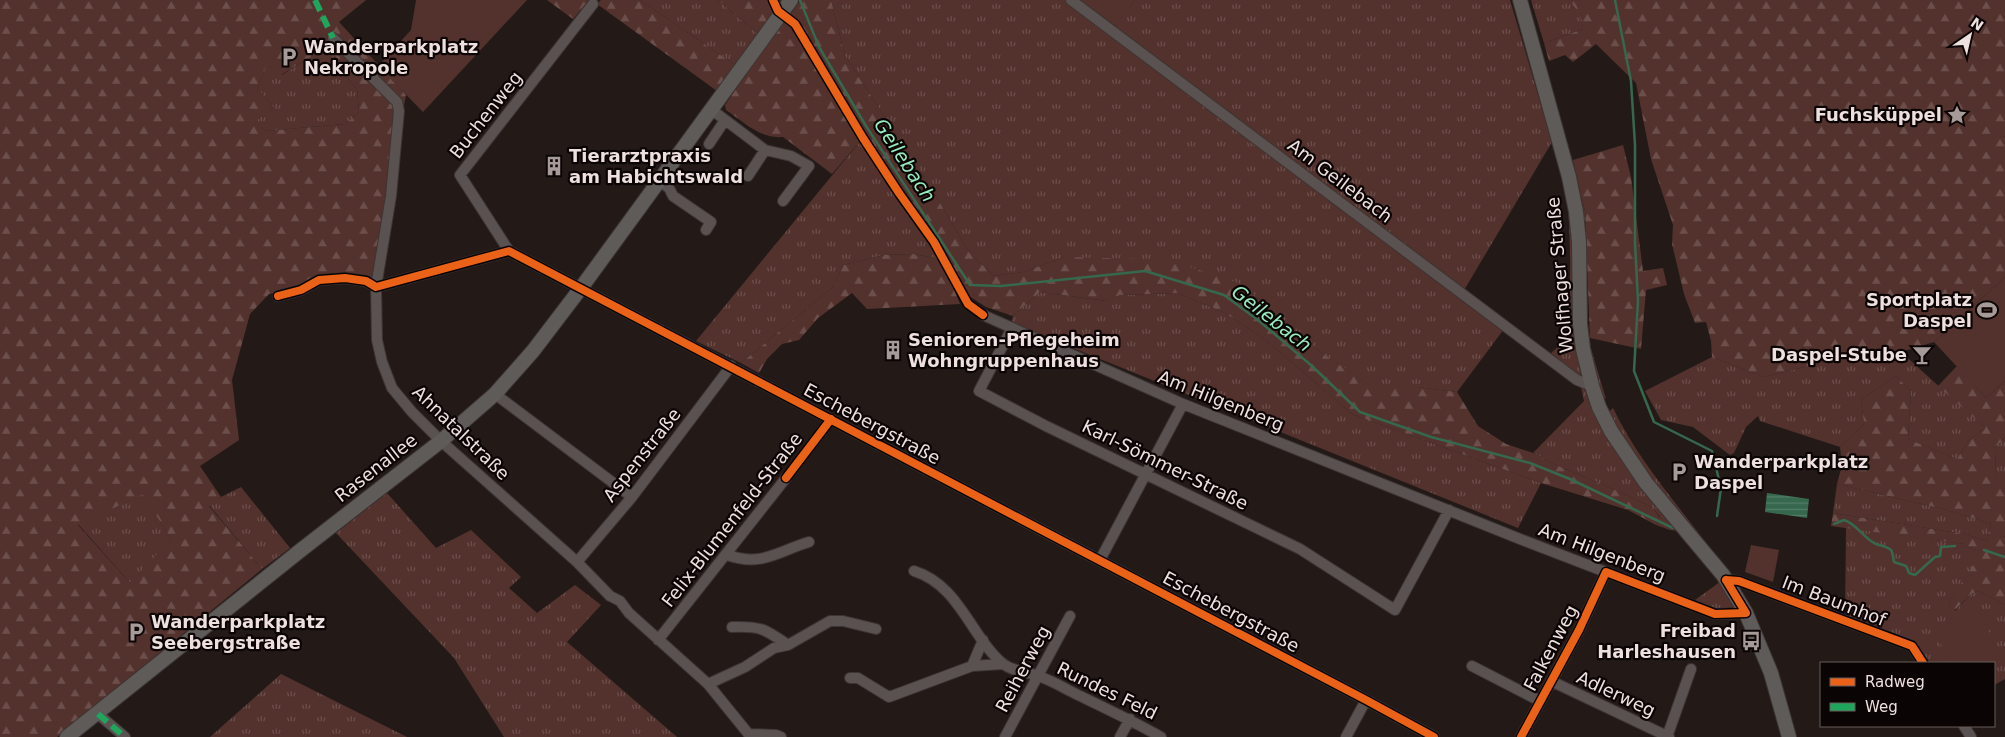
<svg xmlns="http://www.w3.org/2000/svg" width="2005" height="737" font-family="'DejaVu Sans',sans-serif">
<style>
.grass{fill:url(#grass-tufts)}
.forest{fill:url(#forest-firs);fill-rule:evenodd}
.garden{fill:#53322d}
.water{fill:url(#water-rules)}
.lines{fill:none;stroke-linecap:round;stroke-linejoin:round}
.stream{stroke:#36684e;stroke-width:2.5}
.minor-casing{stroke:#3d3534;stroke-width:12}
.major-casing{stroke:#3d3534;stroke-width:16}
.minor{stroke:#5a5251;stroke-width:10}
.major{stroke:#5e5b59;stroke-width:14}
.quiet{stroke:#20a55d;stroke-width:6;stroke-dasharray:12 6;stroke-linecap:butt}
.cycleway-casing{stroke:#0b0404;stroke-width:11}
.cycleway{stroke:#ea6118;stroke-width:8}
.labels{text-anchor:middle;stroke-width:4.5;stroke-linejoin:round;paint-order:stroke}
.poi-label{font-size:18px;font-weight:bold;fill:#eee0de;stroke:#0b0404;text-anchor:start}
.street-label{font-size:18px;fill:#eee0de;stroke:#0b0404}
.water-label{font-size:19px;font-style:italic;fill:#96ecbe;stroke:#0b0404}
</style>
<defs>
<pattern id="grass-tufts" width="24" height="20" patternUnits="userSpaceOnUse" patternTransform="scale(1.25)"><rect width="24" height="20" fill="#53322d"/><path d="M3 7l-1-3M5 7V3M7 7l1-3M15 17l-1-3M17 17v-4M19 17l1-3" fill="none" stroke="#6c4f4b"/></pattern>
<pattern id="forest-firs" width="22" height="20" patternUnits="userSpaceOnUse" patternTransform="scale(1.25)"><rect width="22" height="20" fill="#53322d"/><path d="M5 1l3.5 6h-7zM16 11l3.5 6h-7z" fill="#6c4f4b"/></pattern>
<pattern id="water-rules" width="6" height="5" patternUnits="userSpaceOnUse" patternTransform="scale(1.25)"><rect width="6" height="5" fill="#36684e"/><path d="M0 2.5h6" fill="none" stroke="#537d67"/></pattern>
</defs>
<rect width="100%" height="100%" fill="#231a18"/>
<path class="grass" d="M640,0h78l40,34 -23,31z
M831,0h234l46,34 24,-34h375l42,142 -92,155 44,32 -47,63 -40,-5h-45l-66,-45 -64,-58 -177,-27 -42,15 -29,4 -25,-24 -39,-66 -85,-130z
M1531,0h39l11,13 2,16 -39,14z
M341,37l-7,26 23,26 2,23 -14,12 -80,7 -9,-11 18,-12 -17,-20 10,-24 15,11z
M862,139l34,55 46,65 -29,-5 -29,1 -41,10 -10,22 -92,76 -45,-22z
M1573,160l12,51 3,113 3,25 15,50 -5,-3 -13,-46 -17,-185z
M1568,206l3,3 11,164 -1,2 -7,-2 -23,-20 16,-14c4,-44 4,-88 1,-133z
M1040,292l66,9 14,-6 58,-2 45,19 43,28 86,74 189,69 -23,45 -507,-205 2,-7z
M1901,352l84,76 -17,13 -11,18 -49,-20 3,-48 -15,-15 -35,24 3,24 -24,23 -80,-26 -2,-5 -12,11 -12,26 -4,2 -37,-28 -32,-7 -16,-29 67,-34 52,20 92,-23z
M1581,387l7,5 91,139 -9,-1 -14,-5 4,-8 -7,-9 -35,-17 -62,-26 -23,-12 51,-52z
M1613,408c26,55 69,101 105,151 -40,-47 -82,-92 -109,-147z
M2005,437v52l-9,-9 -1,-32z
M1837,484l110,26 44,14 -4,17 -23,-7 -131,-21z
M241,487l49,61 -28,21 -53,-64 12,-8z
M143,493l28,46 -40,45 -53,-60z
M387,493l49,55 35,-18 50,47 -12,11 28,25 38,-28 26,20 -34,37 110,95h-173l-50,-79 -118,-125z
M1846,527l118,17v2l19,6 -35,51 7,8 16,-17 8,-3 26,14v74l-11,6v-22h-66l-15,-22 -68,-23z
M1720,582l15,25 -20,2 -20,-9z
M281,674l126,63h-197z"/>
<path class="forest" d="M0,0h366l-27,22 67,73 -34,183 -17,-2 -86,18 -19,20 -18,66 7,60 -39,26 21,31 -12,9 53,63 -205,168h-57zM341,38l-7,25 23,26 2,23 -14,12 -80,7 -8,-11 17,-12 -17,-20 10,-24 14,11zM143,494l28,45 -41,44 -52,-58z
M547,0h42l-16,19z
M601,0h39l95,65 -18,26 -120,-87z
M718,0h65l-25,34z
M800,0h31l14,56 85,130 39,66 25,24 29,-4 42,-15 79,2 40,6 58,19 64,58 65,44 46,1 40,5 21,34 28,18 27,9 23,12 62,26 35,17 7,10 -4,7 -28,-15 -87,-27 -189,-69 -86,-74 -43,-28 -45,-19 -58,2 -13,6 -67,-9 -27,24 -27,-9 -17,-11 -33,-56 -35,-49 -33,-54 -6,2 -30,35 -49,-37c-23,2 -39,-15 -57,-27l-1,-5 50,-73 14,-15z
M1569,0h436v277l-71,65 -33,10 -45,2 -92,23 -52,-20 -1,-16 -5,-19 -11,1 -11,-29 -12,-50 1,-19 -22,-66 -15,-76 -40,-39 -23,18 -8,-7 -16,6 -5,-18 39,-14 -2,-14z
M1623,145l8,32 12,94 20,-3 4,17 -21,5 -5,59 -51,-11 -5,-127 -12,-51z
M913,254l29,5 18,45 -93,5 -15,-16 -34,25 -19,22 -17,4 -15,15 -8,14 -18,-10 92,-76 10,-22 41,-10z
M1957,366l29,32 19,-17v56l-10,11 1,31 9,10v116l-26,-14 -8,3 -17,17 -6,-8 34,-51 -18,-6v-2l-133,-18 2,-13 131,21 23,7 4,-17 -44,-14 -110,-26 5,-19 -2,-18 24,-23 -3,-24 35,-24 15,15 -3,48 49,20 11,-18 17,-13 -47,-42z"/>
<path class="garden" d="M416,0h111l-104,112 -45,-46 33,-36z
M1079,0h56l-18,27z
M2005,277v104l-19,17 -52,-56z
M1751,545l28,5 -6,32 -28,-10z
M1977,609l28,53 -11,7v-6h-43l-17,-32z"/>
<path class="water" d="M1767,493l42,6 -2,19 -42,-6z"/>
<g class="lines">
<path class="stream" d="M800,0l19,47 47,79 104,159 31,1 144,-15 79,24 34,25 54,46 48,46 71,25 99,26 40,16 103,49
M1615,0l16,81 4,64v98l3,58 -4,70 20,51 58,29 9,37 -4,28
M1834,524l10,-4c13,4 19,18 32,24 5,2 11,2 15,6 2,3 2,8 3,12l12,4 3,7 6,2 20,-18 5,-1 1,-9 14,-1
M1984,550l21,7"/>
<defs>
<path id="minor" d="M1071,0l506,380 15,6
M333,38l64,64 2,9 -8,85 -15,91 1,53 5,22 10,26 20,24 29,29 136,121 33,34 10,5 9,12 79,71 43,53
M712,110l53,40 26,6 18,10 -26,35
M709,144l16,-24
M748,176l17,-26
M659,181l10,7 4,8 38,26 -5,8
M509,251l-49,-76 133,-171
M278,296l23,-6 18,-10 26,-2 21,3 10,6 133,-36 857,449 68,37
M983,315l200,89 337,135 195,75 31,-1
M1012,328l-33,63 67,35 254,123 95,61 54,-100
M495,394l137,103
M727,555c35,12 49,-3 82,-13
M1100,560l83,-156
M577,562l55,-65 99,-131
M914,571c45,14 56,64 88,92 11,9 24,8 36,13 13,4 26,12 38,18 29,14 57,27 85,43
M1726,580l13,1 173,65 11,17
M732,627c29,-1 33,2 56,18
M658,640l128,-162
M972,666l11,-26
M1472,666l68,35
M850,678h8l31,19 83,-31 31,-2
M1551,681l118,56
M708,684l37,-17 29,-19 14,-3 42,-24h13l33,8
M98,714l27,23
M1964,726l7,11
M749,734l27,1 5,2
M1005,737l65,-121
M1120,737l10,-18
M1346,737l20,-37
M1521,737l58,-107 27,-58
M1667,737l24,-68"/>
<path id="major" d="M1520,0l49,177 7,35 3,30 1,82 3,25 9,37 7,21 12,24 35,52 77,92 23,38 25,60 18,64
M67,737l234,-187 140,-109 54,-47 38,-43 48,-63 210,-288"/>
</defs>
<use href="#minor" class="minor-casing"/>
<use href="#major" class="major-casing"/>
<use href="#minor" class="minor"/>
<use href="#major" class="major"/>
<path class="quiet" d="M315,0l18,38
M98,714l27,23"/>
<defs>
<path id="cycleway" d="M773,0l5,11 17,13 68,114 36,55 35,49 34,62 15,11
M278,296l23,-6 18,-10 26,-2 21,3 10,6 133,-36 857,449 68,37
M786,478l45,-59
M1726,580l13,1 173,65 11,17
M1521,737l58,-107 27,-58 109,42 31,-1 -20,-33"/>
</defs>
<use href="#cycleway" class="cycleway-casing"/>
<use href="#cycleway" class="cycleway"/>
</g>
<defs>
<symbol id="parking-bare" viewBox="-9 -9 18 18"><path d="M-3.5-5.5H1a3.5 3.5 0 0 1 0 7H-1V5.5H-3.5ZM-1-3.4V-.6H.8a1.4 1.4 0 0 0 0-2.8Z" fill="#a79b99" stroke="#0b0404" stroke-width="2.5" paint-order="stroke"/></symbol>
<symbol id="sight-bare" viewBox="-9 -9 18 18"><path d="M0-6L1.8-2.2L6-1.7L2.9 1.2L3.7 5.4L0 3.3L-3.7 5.4L-2.9 1.2L-6-1.7L-1.8-2.2Z" fill="#a79b99" stroke="#0b0404" stroke-width="2.5" paint-order="stroke"/></symbol>
<symbol id="building-bare" viewBox="-9 -9 18 18"><path d="M-4-6H4V6H1V3H-1V6H-4ZM-2.5-4.3h1.7v1.8h-1.7ZM.8-4.3h1.7v1.8H.8ZM-2.5-1h1.7V.8h-1.7ZM.8-1h1.7V.8H.8Z" fill="#a79b99" stroke="#0b0404" stroke-width="2.5" paint-order="stroke"/></symbol>
<symbol id="stadium-bare" viewBox="-9 -9 18 18"><path d="M0-5a6.5 5 0 1 0 0 10a6.5 5 0 1 0 0-10ZM-3.5-1.8h7v3.6h-7Z" fill="#a79b99" stroke="#0b0404" stroke-width="2.5" paint-order="stroke"/></symbol>
<symbol id="bar-bare" viewBox="-9 -9 18 18"><path d="M-6-5H6L.8 .8V4.5H3.5V6h-7V4.5H-.8V.8Z" fill="#a79b99" stroke="#0b0404" stroke-width="2.5" paint-order="stroke"/></symbol>
<symbol id="bus-bare" viewBox="-9 -9 18 18"><path d="M-5-6H5V4H4V6H2V4H-2V6H-4V4H-5ZM-3.5-4V0h7V-4ZM-3.5 1.2v1.5H-2V1.2ZM2 1.2v1.5H3.5V1.2Z" fill="#a79b99" stroke="#0b0404" stroke-width="2.5" paint-order="stroke"/></symbol>
</defs>
<g fill-rule="evenodd">
<use href="#parking-bare" x="275" y="43" width="28" height="28"/>
<use href="#sight-bare" x="1943" y="101" width="28" height="28"/>
<use href="#building-bare" x="540" y="152" width="28" height="28"/>
<use href="#stadium-bare" x="1973" y="296" width="28" height="28"/>
<use href="#building-bare" x="879" y="336" width="28" height="28"/>
<use href="#bar-bare" x="1908" y="341" width="28" height="28"/>
<use href="#parking-bare" x="1665" y="458" width="28" height="28"/>
<use href="#parking-bare" x="122" y="618" width="28" height="28"/>
<use href="#bus-bare" x="1737" y="627" width="28" height="28"/>
</g>
<g class="labels">
<g class="poi-label">
<text x="304" y="53">Wanderparkplatz<tspan x="304" dy="21">Nekropole</tspan></text>
<text x="1942" y="121" text-anchor="end">Fuchsküppel</text>
<text x="569" y="162">Tierarztpraxis<tspan x="569" dy="21">am Habichtswald</tspan></text>
<text x="1972" y="306" text-anchor="end">Sportplatz<tspan x="1972" dy="21">Daspel</tspan></text>
<text x="908" y="346">Senioren-Pflegeheim<tspan x="908" dy="21">Wohngruppenhaus</tspan></text>
<text x="1907" y="361" text-anchor="end">Daspel-Stube</text>
<text x="1694" y="468">Wanderparkplatz<tspan x="1694" dy="21">Daspel</tspan></text>
<text x="151" y="628">Wanderparkplatz<tspan x="151" dy="21">Seebergstraße</tspan></text>
<text x="1736" y="637" text-anchor="end">Freibad<tspan x="1736" dy="21">Harleshausen</tspan></text>
</g>
<g class="street-label">
<text transform="translate(486 115) rotate(-52)" y="6">Buchenweg</text>
<text transform="translate(1340 181) rotate(37)" y="6">Am Geilebach</text>
<text transform="translate(1560 275) rotate(-95)" y="6">Wolfhager Straße</text>
<text transform="translate(1221 401) rotate(22)" y="6">Am Hilgenberg</text>
<text transform="translate(872 424) rotate(28)" y="6">Eschebergstraße</text>
<text transform="translate(461 433) rotate(44)" y="6">Ahnatalstraße</text>
<text transform="translate(642 455) rotate(-52)" y="6">Aspenstraße</text>
<text transform="translate(1165 465) rotate(26)" y="6">Karl-Sömmer-Straße</text>
<text transform="translate(376 468) rotate(-38)" y="6">Rasenallee</text>
<text transform="translate(732 520) rotate(-52)" y="6">Felix-Blumenfeld-Straße</text>
<text transform="translate(1602 553) rotate(21)" y="6">Am Hilgenberg</text>
<text transform="translate(1834 601) rotate(21)" y="6">Im Baumhof</text>
<text transform="translate(1231 612) rotate(28)" y="6">Eschebergstraße</text>
<text transform="translate(1551 648) rotate(-62)" y="6">Falkenweg</text>
<text transform="translate(1023 669) rotate(-62)" y="6">Reiherweg</text>
<text transform="translate(1107 691) rotate(26)" y="6">Rundes Feld</text>
<text transform="translate(1616 694) rotate(25)" y="6">Adlerweg</text>
</g>
<g class="water-label">
<text transform="translate(905 160) rotate(57)" y="7">Geilebach</text>
<text transform="translate(1272 318) rotate(38)" y="7">Geilebach</text>
</g>
</g>
<rect x="1820" y="662" width="175" height="65" fill="#0b0404" stroke="#665c5b"/>
<rect x="1830" y="678" width="25" height="8" fill="#ea6118" stroke="#665c5b"/>
<text x="1865" y="687" font-size="15" fill="#eee0de">Radweg</text>
<rect x="1830" y="703" width="25" height="8" fill="#20a55d" stroke="#665c5b"/>
<text x="1865" y="712" font-size="15" fill="#eee0de">Weg</text>
<g transform="translate(1970 35) rotate(34)" stroke="#0b0404" stroke-width="4" paint-order="stroke">
<path d="M0-4L9 19L0 12L-9 19Z" fill="#eee0de"/>
<text y="-8" font-size="14" font-weight="bold" text-anchor="middle" fill="#eee0de">N</text>
</g>
</svg>
